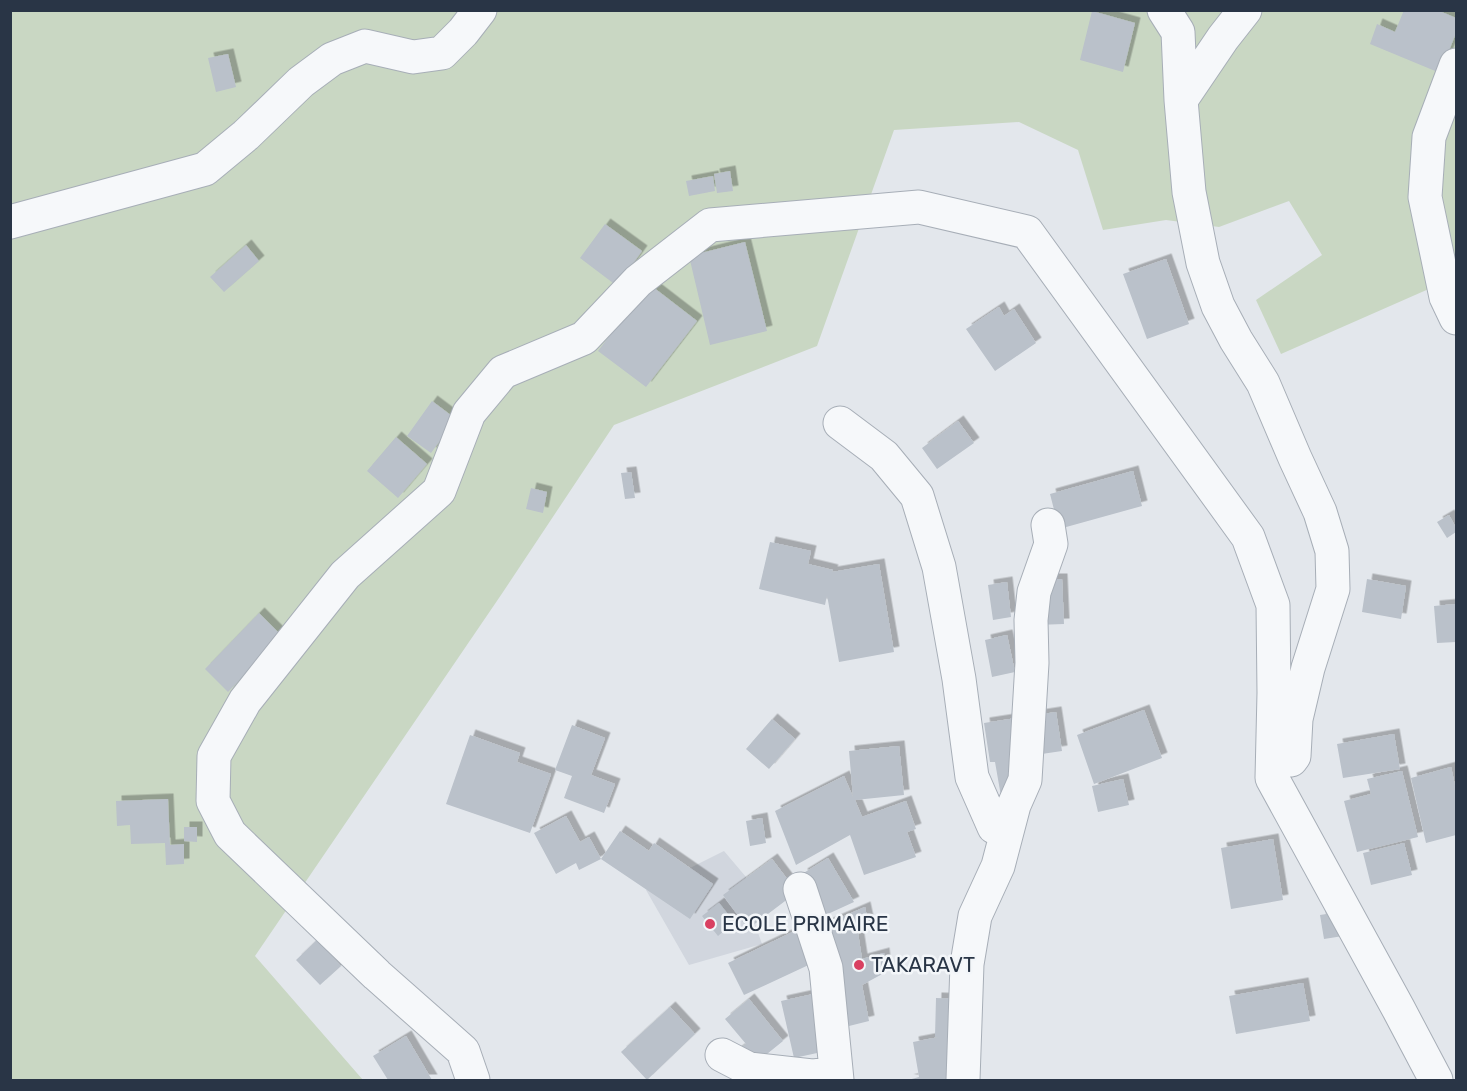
<svg xmlns="http://www.w3.org/2000/svg" width="1467" height="1091" font-family="Rubik,sans-serif">
<style>
.built{fill:#d1d6de}
.green{fill:#c9d7c3}
.building{fill:#bac1ca;filter:url(#shadow)}
.lines{fill:none;stroke-linecap:round;stroke-linejoin:round}
.minor-casing{stroke:#a7aeb7;stroke-width:35}
.minor{stroke:#f6f8fa;stroke-width:33}
.poi-dot{fill:#d94061;stroke:#f3f6f9;stroke-width:2}
.labels{text-anchor:middle;stroke-width:5;stroke-linejoin:round;paint-order:stroke}
.poi-label{font-size:21px;fill:#293546;stroke:#f3f6f9;text-anchor:start}
</style>
<defs>
<filter id="shadow"><feDropShadow dx="5.5" dy="-5.5" stdDeviation="0" flood-color="#0004"/></filter>
</defs>
<rect width="100%" height="100%" fill="#e3e7ec"/>
<path class="built" d="M724,851l22,26 2,27 14,40 -73,21 -43,-75z"/>
<path class="green" d="M11,11h1445v266l-175,77 -25,-54 66,-45 -33,-54 -70,26 -53,-7 -63,10 -25,-80 -59,-28 -125,8 -77,216 -203,79 -113,170 -246,361 108,124h-352z"/>
<path class="building" d="M1404,10h33l19,8v15l-16,40 -70,-29 7,-20 18,8z
M1092,11l43,12 -12,49 -43,-12z
M228,54l8,33 -20,5 -8,-34z
M730,171l3,20 -16,2 -3,-19z
M713,176l2,15 -26,5 -3,-15z
M605,224l37,27 -25,35 -37,-28z
M745,242l22,89 -57,14 -21,-89z
M246,245l13,16 -35,31 -14,-15z
M1166,259l23,65 -42,15 -24,-65z
M649,284l48,37 -51,66 -48,-36z
M999,307l5,9 10,-7 22,34 -41,28 -29,-42z
M432,401l24,18 -25,34 -24,-17z
M958,421l16,22 -37,26 -15,-21z
M396,437l31,27 -29,34 -31,-27z
M1133,471l9,35 -83,23 -9,-35z
M631,472l4,26 -10,1 -4,-26z
M531,488l16,4 -4,21 -17,-4z
M1449,515l7,13v4l-9,6 -10,-16z
M770,542l41,9 -3,13 25,6 -1,2 47,-8 15,88 -55,10 -12,-67 -2,10 -66,-16z
M1034,579h28l2,45 -28,1z
M1367,579l39,7 -5,33 -39,-7z
M1007,582l4,35 -18,3 -5,-35z
M1456,604v38l-19,1 -3,-37z
M259,613l23,23 -54,56 -23,-23z
M1007,635l8,37 -23,5 -7,-37z
M1144,710l18,48 -68,26 -17,-49z
M1056,712l6,39 -34,5 -26,46 -7,-40h-5l-6,-39z
M772,719l23,20 -26,30 -23,-20z
M572,725l33,13 -14,37 24,9 -11,29 -40,-15 8,-22 -17,-6z
M1394,734l6,35 -57,9 -6,-34z
M470,735l50,18 -3,9 34,12 -21,59 -84,-29z
M899,746l5,49 -49,5 7,17 44,-16 10,28 -9,3 9,25 -52,18 -14,-40 -54,30 -21,-54 69,-35 9,21 -4,-46z
M1451,767l5,23v45l-30,8 -15,-65z
M1402,771l16,66 -61,15 -13,-51 27,-7 -4,-15z
M1123,779l6,26 -31,7 -6,-26z
M168,799l2,46 14,-1v20l-18,1 -1,-22 -34,1 -1,-19 -13,1 -1,-25z
M566,816l14,26 9,-5 12,22 19,-28 29,20 5,-8 59,41 -23,35 -89,-60 -22,11 -3,-7 -20,11 -22,-41z
M762,818l4,25 -16,3 -4,-25z
M184,827h13v15l-13,-1z
M1273,839l10,61 -52,9 -10,-61z
M1404,843l8,32 -41,10 -8,-32z
M828,858l26,44 -35,16 -17,-44z
M772,859l25,33 -49,37 -25,-34z
M719,903l15,19 -16,14 -16,-20z
M865,907l4,19 -11,7 4,26 22,-6 2,19 -24,13 7,36 -24,6 -24,-101z
M1339,912l4,24 -19,3 -4,-24z
M799,929l16,33 -71,33 -16,-32z
M317,940l24,26 -21,19 -24,-25z
M1303,983l7,38 -74,13 -7,-38z
M818,993l13,57 -37,8 -13,-57z
M936,998l28,1 -3,81h-53l11,-3 -6,-35 26,-5h-4z
M749,999l34,42 -21,17 -33,-1 17,-13 -21,-25z
M670,1007l25,27 -48,46 -26,-28z
M406,1036l26,44h-44l-15,-24z"/>
<g class="lines">
<defs>
<path id="minor" d="M1164,10l14,22 3,68 8,92 14,71 15,43 18,34 27,43 32,75 25,54 12,39 1,38 -25,79 -12,51 -2,37 -3,4
M1456,65l-27,72 -4,60 21,100 10,21
M1181,100l42,-62 22,-28
M10,222l195,-53 41,-34 55,-53 31,-23 33,-13 48,11 29,-4 21,-21 17,-22
M840,423l44,33 33,40 22,71 20,112 13,98 22,50 12,6
M800,889l26,79 11,112
M722,1055l27,14 63,7 24,-3
M473,1080l-10,-29 -86,-76 -147,-141 -17,-33 1,-45 31,-55 100,-126 94,-84 30,-78 34,-41 81,-34 54,-57 72,-56 209,-18 108,25 221,305 25,68 1,88 -2,85 126,230 38,72
M963,1080l4,-116 8,-48 23,-50 16,-61 11,-25 7,-117 -1,-43 3,-28 17,-48 -3,-19"/>
</defs>
<use href="#minor" class="minor-casing"/>
<use href="#minor" class="minor"/>
</g>
<g class="poi-dot">
<circle cx="710" cy="924" r="6"/>
<circle cx="859" cy="965" r="6"/>
</g>
<g class="labels">
<g class="poi-label">
<text x="722" y="931">ECOLE PRIMAIRE</text>
<text x="871" y="972">TAKARAVT</text>
</g>
</g>
<rect width="1467" height="1091" fill="none" stroke="#293546" stroke-width="24"/>
</svg>
